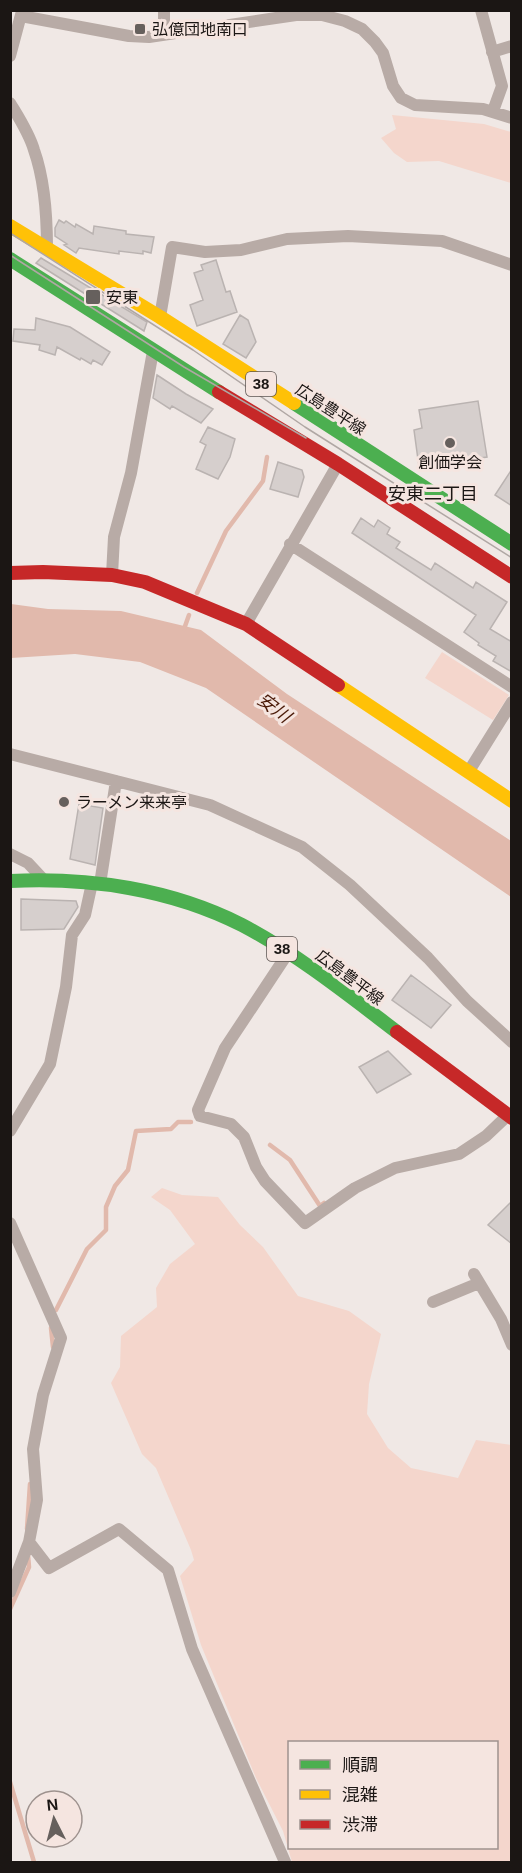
<svg xmlns="http://www.w3.org/2000/svg" width="522" height="1873" font-family="Helvetica,'Noto Sans JP',sans-serif">
<style>
.green{fill:#f4d6cc;fill-rule:evenodd}
.water{fill:#e1b9ac}
.lines{fill:none;stroke-linecap:round;stroke-linejoin:round}
.stream{stroke:#e1b9ac;stroke-width:4.5}
.building{fill:#d6cfcd;stroke:#bab3b1;stroke-width:1.5}
.street{stroke:#b8aba6;stroke-width:12}
.fast{stroke:#4caf50;stroke-width:14}
.slow{stroke:#ffc107;stroke-width:14}
.jam{stroke:#c62828;stroke-width:14}
.tram{stroke:#b0a7a4;stroke-width:1.5}
.poi-dot{fill:#66605d;stroke:#f5e5e0;stroke-width:2}
.labels{text-anchor:middle;stroke-width:6;stroke-linejoin:round;paint-order:stroke}
.shield{fill:#f5e5e0;stroke:#5c5451;stroke-width:1.5}
.shield-label{font-size:15px;font-weight:bold;fill:#1b1614}
.poi-label{font-size:16px;fill:#1b1614;stroke:#f5e5e0;text-anchor:start}
.street-label{font-size:16px;fill:#1b1614;stroke:#f5e5e0}
.neighbourhood-label{font-size:18px;fill:#1b1614;stroke:#f5e5e0}
.water-label{font-size:18px;font-style:italic;fill:#4b1a08;stroke:#f5e5e0}
</style>
<rect width="100%" height="100%" fill="#f0e8e5"/>
<path class="green" d="M392,115l92,9 27,8v51l-72,-22 -32,1 -13,-9 -13,-15 15,-9z
M442,652l67,43 -16,25 -68,-42z
M162,1188l20,7 36,2 22,28 23,22 35,49 51,15 32,23 -12,50 -2,30 21,34 23,20 47,10 18,-38 35,5v417h-219l-9,-31 -27,-53 -55,-133 -21,-69 14,-16 -3,-10 -35,-82 -14,-14 -31,-71 9,-16 1,-31 36,-29 -1,-19 14,-24 25,-20 -25,-34 -19,-13zM290,1742h206v106h-206z"/>
<path class="water" d="M11,604l37,5 73,2 80,19 86,64 224,147v56l-305,-209 -66,-26 -65,-8 -64,4z"/>
<g class="lines">
<path class="stream" d="M197,593l29,-62 37,-50 4,-24
M184,629l5,-14
M270,1145l20,15 30,46 4,-3
M56,1310l31,-61 19,-19v-23l9,-21 13,-16 8,-39 35,-2 7,-7h13
M51,1328l2,19
M27,1529l3,-45
M10,1609l19,-42 -1,-12
M10,1782l24,80"/>
</g>
<path class="building" d="M59,220l5,3 2,-2 9,6 1,-3 17,10 1,-8 32,5v3l28,3 -3,16 -8,-2v3l-24,-3v3l-40,-6 -3,5 -12,-8 3,-1 -12,-8v-8z
M41,258l106,64 -3,9 -108,-68z
M216,260l10,32 4,-1 7,21 -40,14 -7,-21 13,-5 -9,-27 9,-3 -2,-5z
M240,315l8,5 8,22 -10,16 -23,-14z
M36,318l34,9 40,25 -8,13 -9,-5 -2,4 -10,-6 -1,2 -23,-13 -2,8 -16,-5 1,-5 -27,-4 1,-12 21,1z
M157,375l29,19 27,15 -12,14 -29,-17 -2,3 -17,-11z
M478,401l9,56 -68,10 -5,-37 8,-2 -3,-18z
M208,427l27,12 -5,18 -12,22 -22,-10 10,-24 -6,-3z
M278,462l24,8 2,7 -6,20 -28,-8z
M512,469v37l-17,-11z
M361,518l13,9 4,-7 12,8 -3,6 13,8 -4,6 35,22 4,-7 38,25 3,-6 31,20 -17,27 22,13v30l-19,-11 3,-5 -18,-11 1,-2 -15,-11 12,-17 -124,-82z
M79,804l24,4 -8,57 -25,-6z
M21,899l55,2 2,6 -14,22 -43,1z
M411,975l40,30 -20,23 -39,-28z
M388,1051l23,23 -34,19 -18,-26z
M512,1201v43l-24,-19z"/>
<g class="lines">
<path class="street" d="M164,10v25
M481,10l21,76 -9,25
M21,16l108,20 20,1 147,-22h26l23,6 17,8 13,13 8,11 10,33 8,12 14,7 68,4 29,9
M492,52l20,-6
M10,56l12,-45
M10,103c9,15 19,30 24,47 11,31 13,66 13,98
M160,317l12,-70 33,5 36,-2 46,-11 61,-3 94,5 70,24
M290,544l222,143
M112,575l2,-38 17,-64 22,-122
M246,624l92,-160
M10,754l200,51 92,42 48,38 78,73 39,43 45,41
M469,771l43,-69
M10,854l18,9 14,15
M100,884l16,-103
M288,953l-63,95 -27,62 2,6 31,8 13,13 12,30 9,14 40,42 50,-35 40,-20 64,-14 27,-18 22,-21
M10,1131l40,-67 16,-77 6,-52 13,-20 7,-32
M10,1223l51,115 -18,57 -10,54 4,51 -8,42 20,26 70,-39 49,41 24,79 93,213
M474,1274l27,45 11,26
M433,1302l46,-19
M10,1592l19,-50"/>
<path class="fast" d="M10,259l209,133
M294,403l218,141
M10,881c79,-4 161,8 232,44 55,29 105,69 155,107"/>
<path class="slow" d="M10,226l150,91 134,86
M338,685l174,116"/>
<path class="jam" d="M219,392l119,72 174,113
M10,573l33,-1 69,3 33,7 101,42 92,61
M397,1032l115,86"/>
<path class="tram" d="M10,233l183,117 112,77 207,131
M10,255l174,112 122,71"/>
</g>
<g class="poi-dot">
<rect x="134" y="23" width="12" height="12" rx="3"/>
<rect x="85" y="289" width="16" height="16" rx="3"/>
<circle cx="450" cy="443" r="6"/>
<circle cx="64" cy="802" r="6"/>
</g>
<g class="labels">
<g class="shield">
<rect x="246" y="372" width="30" height="24" rx="4.5"/>
<rect x="267" y="937" width="30" height="24" rx="4.5"/>
</g>
<g class="shield-label">
<text x="261" y="389">38</text>
<text x="282" y="954">38</text>
</g>
<g class="poi-label">
<text x="152" y="35">弘億団地南口</text>
<text x="106" y="303">安東</text>
<text x="450" y="468" text-anchor="middle">創価学会</text>
<text x="76" y="808">ラーメン来来亭</text>
</g>
<g class="street-label">
<text transform="translate(331 409) rotate(33)" y="6">広島豊平線</text>
<text transform="translate(350 977) rotate(37)" y="6">広島豊平線</text>
</g>
<g class="neighbourhood-label">
<text x="433" y="500">安東二丁目</text>
</g>
<g class="water-label">
<text transform="translate(274 708) rotate(37)" y="6">安川</text>
</g>
</g>
<rect width="522" height="1873" fill="none" stroke="#1b1614" stroke-width="24"/>
<rect x="288" y="1741" width="210" height="108" fill="#f5e5e0" stroke="#9e928e" stroke-width="1.5"/>
<rect x="300" y="1760" width="30" height="9" fill="#4caf50" stroke="#9e928e" stroke-width="1.5"/>
<text x="342" y="1771" font-size="18" fill="#1b1614">順調</text>
<rect x="300" y="1790" width="30" height="9" fill="#ffc107" stroke="#9e928e" stroke-width="1.5"/>
<text x="342" y="1801" font-size="18" fill="#1b1614">混雑</text>
<rect x="300" y="1820" width="30" height="9" fill="#c62828" stroke="#9e928e" stroke-width="1.5"/>
<text x="342" y="1831" font-size="18" fill="#1b1614">渋滞</text>
<g transform="translate(54 1819) rotate(354)"><circle r="28" fill="#f5e5e0" stroke="#9e928e" stroke-width="1.5"/>
<path d="M0-4.5L10 22L0 15L-10 22Z" fill="#66605d"/>
<text y="-9" font-size="16" font-weight="bold" text-anchor="middle" fill="#1b1614">N</text>
</g>
</svg>
